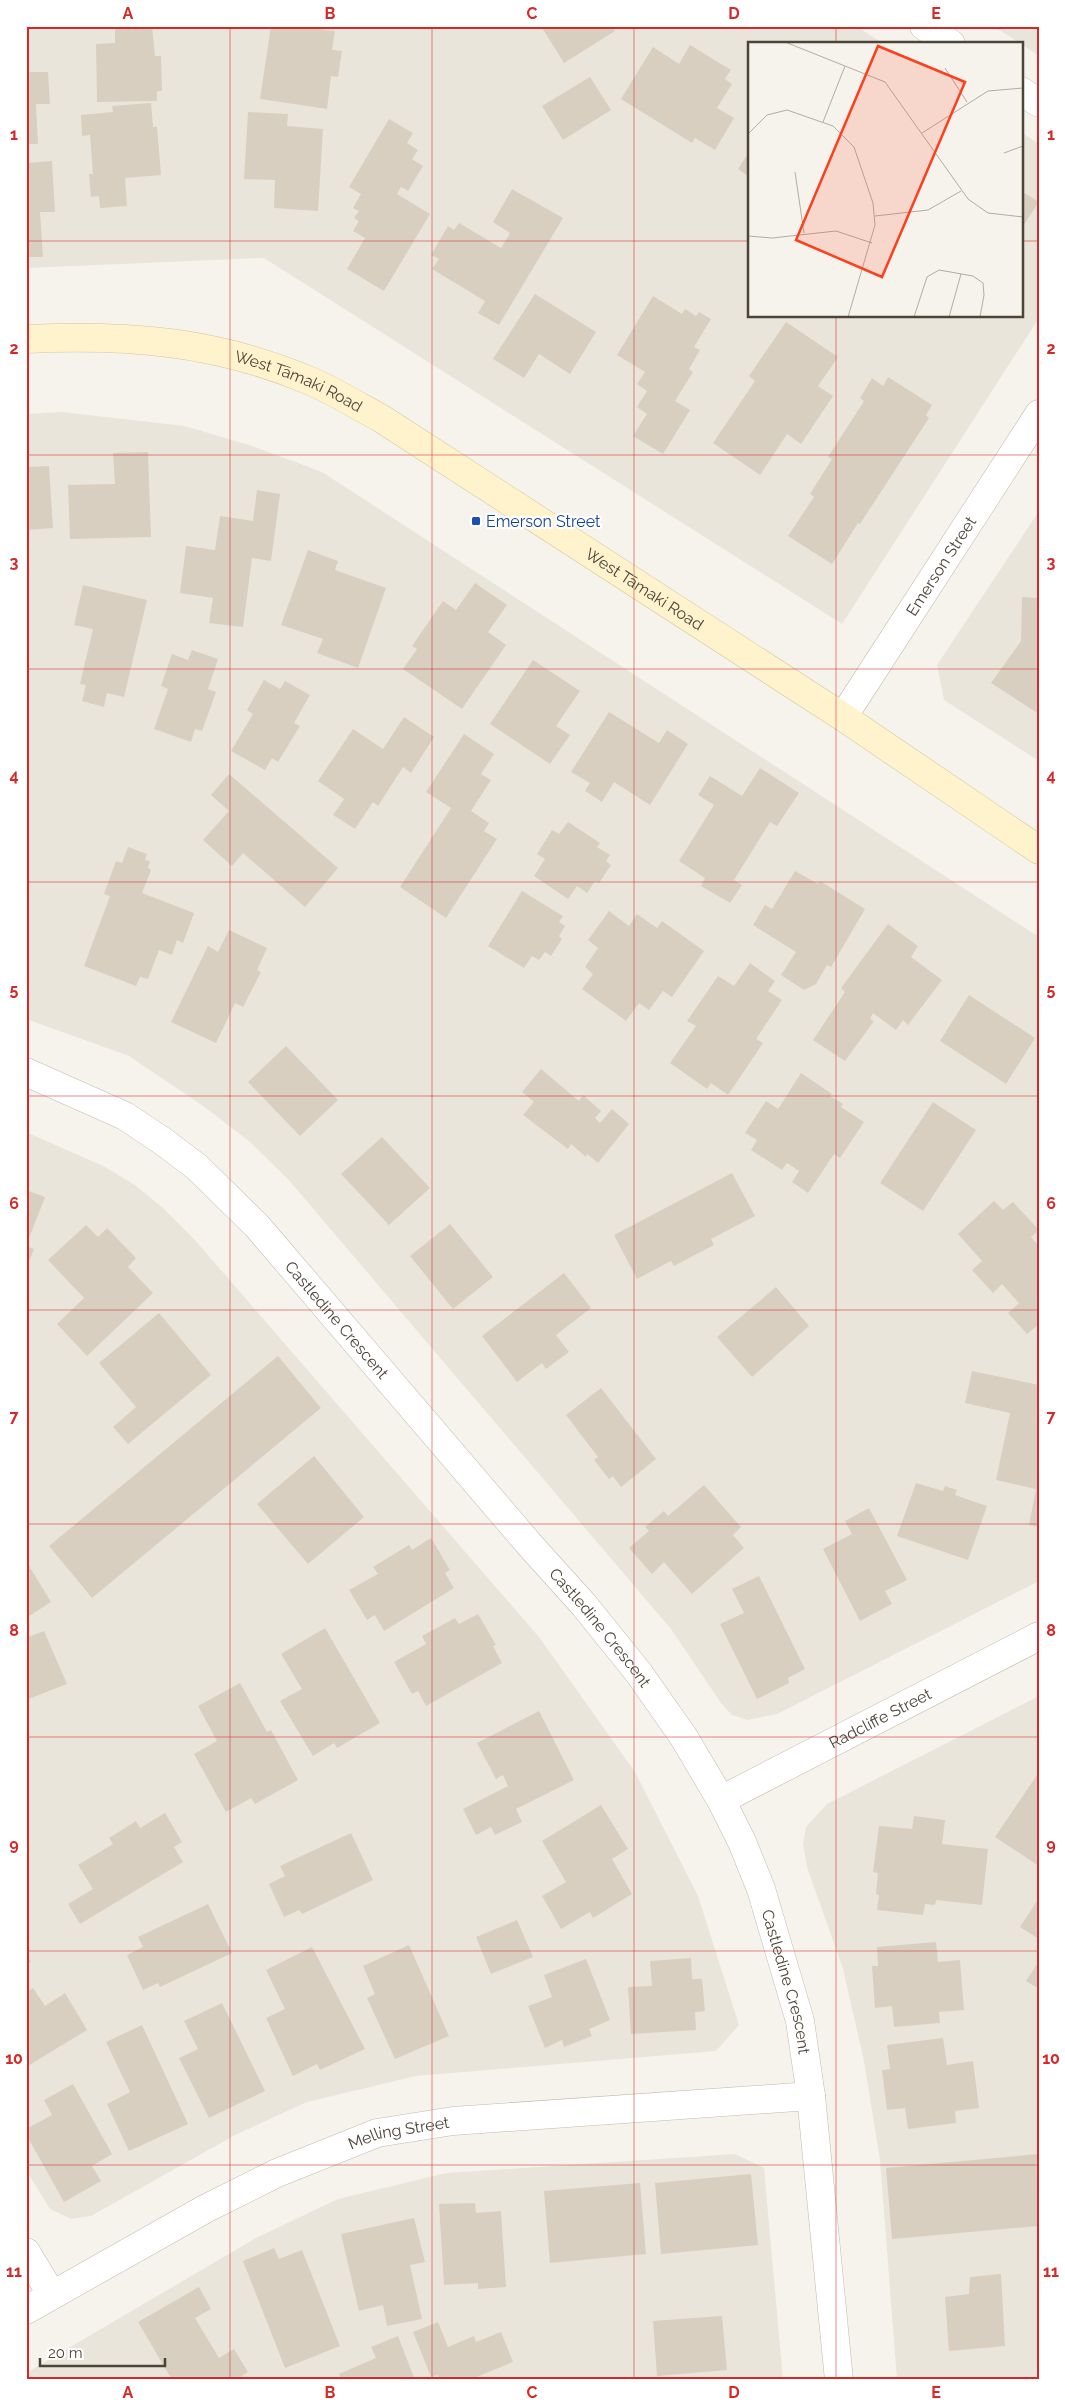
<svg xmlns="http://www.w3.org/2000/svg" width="1065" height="2406" font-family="Raleway,sans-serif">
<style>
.residential{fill:#eae5da}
.building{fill:#d8cfc1}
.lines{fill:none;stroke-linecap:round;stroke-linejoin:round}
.street-casing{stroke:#c2bbae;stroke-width:29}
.secondary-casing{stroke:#d6c79b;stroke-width:29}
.street{stroke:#fff;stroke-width:28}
.secondary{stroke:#fff3cd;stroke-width:28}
.grid{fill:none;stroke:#d62828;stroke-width:1;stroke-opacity:0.55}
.transit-dot{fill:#1a4fb4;stroke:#fff;stroke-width:2}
.labels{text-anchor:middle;stroke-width:4.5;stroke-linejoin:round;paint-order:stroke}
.street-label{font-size:16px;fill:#4b4439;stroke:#fff}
.transit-label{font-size:16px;fill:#164399;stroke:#fff;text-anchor:start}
.inset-road{fill:none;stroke:#b2ada4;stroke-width:1}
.view{fill:#fc3f1d;fill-opacity:0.15;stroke:#fc3f1d;stroke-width:2.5}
.inset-edge{fill:none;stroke:#4b4439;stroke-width:2.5}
.neatline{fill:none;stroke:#d62828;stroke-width:2}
.grid-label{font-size:16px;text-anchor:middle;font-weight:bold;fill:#d62828}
</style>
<rect width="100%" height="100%" fill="#f6f3ec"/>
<path class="residential" d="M26,26h830l28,18h-135v272h272v-184l18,12v174l-197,306 -578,-366 -238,10z
M993,26h46v30l-18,-12z
M61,412l124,14 67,20 70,26 717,465v644l-262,133 -29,6 -16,-5 -11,-12 -50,-74 -384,-451 -37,-36 -44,-34 -77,-52 -103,-37v-605z
M1039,511v250l-95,-61 -7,-35z
M26,1132l77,34 32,19 28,23 31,31 345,398 96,135 63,124 41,129 -23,26 -300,25 -109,26 -72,33 -144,81 -20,3 -21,-10 -24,-39z
M1039,1696v684h-142l-17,-220 -16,-99 -21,-92 -36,-102 -4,-23 3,-17 21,-23z
M735,2154l29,14 19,212h-757v-7l230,-135 82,-39 108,-26z"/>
<path class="building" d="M115,26h37l3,30h6l1,35h-5v10l-60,1 -1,-58 19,-1z
M271,26h24l40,5 -3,19 10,1 -4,26 -7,-1 -4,33 -67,-10z
M541,26h71l3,5 -51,32z
M690,45l41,25 -6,9 7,5 -15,24 17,10 -19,32 -20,-12 -3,5 -71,-44 32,-52 26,17z
M26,59h3v13h19l2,32h-14l2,40h-12z
M590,77l21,33 -48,30 -21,-34z
M151,103l2,24h4l4,48 -36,3 2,28 -27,2 -1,-12 -8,1 -2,-23h4l-3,-39 -8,1 -1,-21 32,-3 -1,-6z
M248,112l40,2 -1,12 36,3 -5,82 -44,-3 1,-28 -31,-1z
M389,119l24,14 -6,10 11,7 -6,9 11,7 -15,25 -7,-4 -4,7 33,20 -46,77 -37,-22 18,-31 -12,-7 6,-10 -5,-3 5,-7 -6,-3 8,-14 -12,-7z
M749,152v25l-11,-8z
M52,161l3,51h-15l3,45h-17v-94z
M512,189l51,29 -64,107 -21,-12 7,-12 -53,-32 7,-10 -8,-4 17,-29 6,4 5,-7 42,25 9,-15 -17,-11z
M1021,191l18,11 -18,27z
M535,294l61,38 -26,42 -31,-20 -15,24 -31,-19z
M653,296l29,18 3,-5 11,7 3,-4 12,7 -17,28 6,3 -11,19 4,3 -18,29 15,9 -27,44 -30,-18 14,-22 -10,-7 10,-16 -10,-7 8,-12 -28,-17z
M786,322l52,35 -20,29 15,10 -32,48 -14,-10 -27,41 -47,-32 42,-62 -6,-5z
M888,377l44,28 -6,10 3,3 -69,106 -2,-1 -26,41 -44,-28 26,-39 -4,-3 22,-35 -4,-2 36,-56 -4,-3 12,-20 11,8z
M148,452l3,85 -81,2 -2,-54 47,-1 -2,-31z
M49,466l4,62 -27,2v-63z
M257,490l23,4 -9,67 -19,-3 -9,69 -34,-4 4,-25 -33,-5 6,-47 29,4 5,-34 33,5z
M308,550l30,11 -3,9 51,18 -28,80 -41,-15 6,-14 -42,-14z
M475,583l32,22 -19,27 18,13 -44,64 -59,-40 14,-20 -5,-3 31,-45 13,9z
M83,585l64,15 -23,97 -17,-4 -3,14 -22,-6 4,-16 -6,-1 13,-55 -19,-4z
M1022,597l17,1v116l-48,-31 30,-42z
M192,650l26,9 -10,30 8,3 -14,39 -7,-2 -4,13 -37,-13 14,-40 -7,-3 11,-32 16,6z
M533,660l47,31 -24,35 14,9 -20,29 -60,-40z
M264,680l16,9 5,-8 25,14 -16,28 6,3 -22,36 -6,-4 -7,12 -34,-19 22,-37 -6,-4z
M609,712l50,31 8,-13 21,14 -38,61 -36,-23 -12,20 -17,-11 5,-8 -19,-11z
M404,717l30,20 -23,36 -8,-6 -25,39 -5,-4 -18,27 -22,-14 11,-16 -26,-18 35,-52 30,20z
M464,734l30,20 -13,20 10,6 -20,31 18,12 -5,8 13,8 -51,79 -46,-31 51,-79 -25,-16z
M760,768l39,25 -22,33 -7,-4 -36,58 8,5 -12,18 -29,-17 4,-8 -26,-17 35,-56 -16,-10 12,-19 32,20z
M229,774l109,94 -33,39 -62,-54 -11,13 -29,-26 26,-29 -18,-16z
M568,822l32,21 -3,4 13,8 -4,6 5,4 -12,18 -4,-2 -8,12 -10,-7 -9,13 -34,-23 11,-17 -8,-5 15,-24 7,4z
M128,847l19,7 -2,6 5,1 -2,7 3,2 -9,23 52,20 -11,30 -6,-3 -5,15 -13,-5 -11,29 -8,-2 -4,9 -52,-20 26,-70 -6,-2 12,-33 6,2z
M795,871l23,13 2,-3 45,28 -34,58 -4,-2 -11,19 -12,6 -23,-15 15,-23 -43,-27 12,-20 7,4z
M522,891l41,25 -4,6 6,4 -6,10 3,3 -11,17 -6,-4 -6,8 -7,-4 -8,12 -36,-22z
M609,911l20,15 8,-12 20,14 5,-7 42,30 -32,46 -9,-6 -14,19 -10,-7 -13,18 -44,-32 11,-15 -8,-7 13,-19 -10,-8z
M888,924l30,22 -7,11 31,23 -34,45 -5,-5 -7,10 -23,-17 -3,6 4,2 -29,40 -32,-21 32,-48 -4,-4z
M229,930l38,18 -10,22 4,2 -18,35 -8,-4 -19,40 -45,-21 37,-76 10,6z
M750,963l25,18 -7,10 14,9 -26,39 7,4 -35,52 -17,-12 -4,6 -37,-26 26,-37 -9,-5 31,-45 16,10z
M969,995l66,43 -29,46 -66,-43z
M286,1046l52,54 -38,36 -52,-54z
M541,1069l38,32 4,-6 18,16 -6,7 5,5 12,-14 17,15 -31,39 -11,-9 -1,3 -15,-13 -3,5 -45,-34 11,-13 -12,-10z
M801,1073l31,21 -2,2 13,8 -2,3 23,15 -24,36 -6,-4 -26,39 -16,-11 7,-11 -12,-8 -5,7 -31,-20 6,-10 -12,-7 21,-32 12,8z
M933,1102l43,28 -53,81 -43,-28z
M382,1137l48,51 -41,37 -48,-51z
M732,1173l23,43 -44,23 3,6 -40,21 -3,-5 -34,18 -23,-44z
M26,1190l19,7 -19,49z
M994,1201l9,9 10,-8 26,28 -8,7 8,9v78l-12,10 -19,-21 11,-10 -17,-19 -9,9 -21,-23 10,-9 -24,-27z
M450,1224l43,53 -40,32 -43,-53z
M86,1225l12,12 9,-9 29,30 -8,9 25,26 -66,63 -30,-32 27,-26 -36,-38z
M26,1246l8,3 -8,20z
M564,1273l27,35 -35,27 13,17 -23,17 -4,-6 -25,19 -35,-46z
M776,1287l33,39 -57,51 -35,-40z
M159,1313l52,62 -83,69 -15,-17 23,-20 -37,-44z
M278,1356l43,52 -229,190 -43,-52z
M972,1371l67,14v142l-10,-2 7,-36 -40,-9 14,-67 -45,-10z
M601,1388l55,71 -35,28 -8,-11 -4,3 -15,-19 4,-3 -32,-42z
M314,1456l50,61 -56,47 -51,-60z
M916,1483l27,8 2,-5 12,4 -2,5 32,11 -19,54 -71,-24z
M704,1485l37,42 -8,8 11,13 -52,46 -28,-32 -12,12 -23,-26 20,-17 -4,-4 19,-16 4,5z
M869,1508l38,72 -22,11 7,13 -32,17 -37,-72 29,-15 -7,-13z
M431,1538l19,32 -5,3 9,15 -70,43 -9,-16 -8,5 -18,-30 29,-16 -5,-7 36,-22 3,5z
M26,1561l25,41 -25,16z
M759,1576l46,93 -17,9 1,5 -32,16 -37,-75 24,-11 -12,-24z
M478,1614l18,31 -3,1 9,17 -76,43 -8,-15 -6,3 -18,-32 32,-18 -4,-8 33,-18 4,6z
M325,1628l55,95 -43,25 -3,-5 -21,13 -33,-55 22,-12 -21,-35z
M44,1631l23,53 -41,16v-62z
M240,1683l27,49 4,-2 27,50 -43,24 -4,-6 -25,14 -32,-58 23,-13 -19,-35z
M539,1711l35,69 -58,29 6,13 -27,13 -4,-8 -15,8 -13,-26 45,-23 -5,-11 -7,4 -19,-36z
M1037,1775l2,2v89l-44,-29z
M601,1805l27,44 -16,10 20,35 -39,24 -3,-6 -29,17 -19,-33 24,-14 -24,-41z
M165,1813l17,29 -8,5 9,15 -103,62 -12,-20 25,-15 -15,-24 35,-21 -4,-6 27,-17 4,7z
M914,1816l31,4 -3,24 46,5 -6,56 -46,-5 -1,5 -10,-1 -2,11 -46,-5 2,-15 -3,-1 2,-21 -5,-1 6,-46 33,3z
M351,1833l22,47 -71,34 -3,-4 -15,7 -15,-33 16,-8 -5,-10z
M1039,1898v41l-19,-12z
M208,1904l24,49 -72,34 -2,-4 -15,7 -16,-35 16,-8 -5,-10z
M517,1920l16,37 -42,17 -15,-37z
M936,1942l2,20 22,-2 4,50 -25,2 1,11 -46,4 -2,-21 -17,2 -3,-42h6l-1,-19z
M409,1945l40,91 -54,23 -28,-61 8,-4 -12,-28z
M312,1947l53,102 -45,21 -3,-6 -24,12 -27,-58 19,-9 -19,-39z
M26,1953l5,9 -5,2z
M691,1958l1,21h10l3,32 -10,1 1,18 -65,4 -3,-47 24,-1 -2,-25z
M586,1959l24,61 -21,9 3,7 -28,11 -2,-7 -17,8 -17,-42 24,-9 -8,-22z
M1039,1961v28l-13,-8z
M33,1988l12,18 20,-13 22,37 -61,37v-74z
M222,2003l43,88 -56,27 -30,-60 19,-9 -14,-28z
M142,2025l46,99 -59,27 -22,-47 23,-12 -24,-50z
M943,2038l4,27 26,-4 6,47 -24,3 1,12 -48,6 -3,-21 -18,2 -5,-40 8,-1 -3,-24z
M73,2084l39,70 -20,12 9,15 -37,21 -38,-68v-5l26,-14 -8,-15z
M1039,2154v72l-147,13 -6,-71z
M751,2174l7,71 -97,9 -6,-71z
M640,2183l6,71 -96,9 -6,-72z
M475,2203l1,10 25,-2 5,76 -28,2v-6l-34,2 -5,-81z
M414,2218l11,44 -15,3 12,54 -35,7 -4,-21 -24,6 -18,-77z
M274,2248l5,11 23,-9 38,96 -55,22 -42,-107z
M1001,2274l4,72 -56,5 -4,-54 24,-3 1,-17z
M199,2287l12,22 -16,9 24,40 15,-9 14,23 -13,8h-63l-34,-58z
M722,2316l5,54 -70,6 -4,-55z
M438,2322l10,25 26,-11 2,6 25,-10 12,30 -44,18h-29l-2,-5 -7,2 -18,-45z
M398,2336l17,44h-74l-2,-6 37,-16 -5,-11z"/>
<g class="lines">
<defs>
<g id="street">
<path d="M924,26l27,18"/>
<path d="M1021,91l18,12"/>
<path id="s1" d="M843,717l196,-303"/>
<path id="s2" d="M26,1072l99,44 36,24 36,27 60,59 272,318 55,61 54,67 45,64 38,64 21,42 19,47 39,132 11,75 28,284"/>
<path id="s3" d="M721,1800l318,-164"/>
<path d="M26,2252l26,43"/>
<path id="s4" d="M26,2310l179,-101 72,-36 100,-40 76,-12 358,-25"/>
</g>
<g id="secondary">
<path id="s5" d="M26,339c100,-5 189,2 282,41 26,11 50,26 74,39l461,298 196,133"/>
</g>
</defs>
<use href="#street" class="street-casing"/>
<use href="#secondary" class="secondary-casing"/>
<use href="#street" class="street"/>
<use href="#secondary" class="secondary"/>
</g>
<path class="grid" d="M230,26v2354M432,26v2354M634,26v2354M836,26v18M26,241h723M1021,241h18M836,316v2064M26,455h1013M26,669h1013M26,882h1013M26,1096h1013M26,1310h1013M26,1524h1013M26,1737h1013M26,1951h1013M26,2165h1013"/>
<rect class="transit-dot" x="471" y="516" width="10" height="10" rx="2.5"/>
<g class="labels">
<g class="street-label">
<text dy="6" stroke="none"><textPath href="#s5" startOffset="279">West Tāmaki Road</textPath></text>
<text dy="6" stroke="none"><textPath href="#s1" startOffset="180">Emerson Street</textPath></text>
<text dy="6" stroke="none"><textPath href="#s5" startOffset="684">West Tāmaki Road</textPath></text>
<text dy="6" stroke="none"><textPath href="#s2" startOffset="404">Castledine Crescent</textPath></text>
<text dy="6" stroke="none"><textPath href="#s2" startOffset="809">Castledine Crescent</textPath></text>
<text dy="6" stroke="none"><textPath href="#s3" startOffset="179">Radcliffe Street</textPath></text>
<text dy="6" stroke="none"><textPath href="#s2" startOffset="1214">Castledine Crescent</textPath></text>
<text dy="6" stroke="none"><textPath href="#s4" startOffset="415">Melling Street</textPath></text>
</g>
<g class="transit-label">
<text x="486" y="527">Emerson Street</text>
</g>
</g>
<g transform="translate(748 42)">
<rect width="275" height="275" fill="#f6f3ec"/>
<path class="inset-road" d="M37,0l100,40 83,117 20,14 35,4M197,26l22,34M75,80l22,-56M174,91l66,-42 35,-3M0,92l19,-19 20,-5 46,16 21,21 19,56 2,22 -27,92M256,111l19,-7M47,130l9,61M127,174l53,-6 33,-19M0,194l24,2 64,-7 36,12M166,275l13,-40 12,-7 34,6 10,7 1,12 -4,22M201,275l12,-43"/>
<path class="view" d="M130,4l87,36 -83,195 -86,-37z"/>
<rect width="275" height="275" class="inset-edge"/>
</g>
<rect width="1065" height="2406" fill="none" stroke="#ffffff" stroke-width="55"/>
<path d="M40 2358v8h125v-8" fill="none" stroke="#4b4439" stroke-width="2.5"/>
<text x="48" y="2358" font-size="15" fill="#4b4439" stroke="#ffffff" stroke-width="4" paint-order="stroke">20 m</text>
<rect x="28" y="28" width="1010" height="2350" class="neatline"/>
<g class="grid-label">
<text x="128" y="19">A</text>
<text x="330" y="19">B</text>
<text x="532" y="19">C</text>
<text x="734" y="19">D</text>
<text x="936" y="19">E</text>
<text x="14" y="140">1</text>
<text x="1051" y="140">1</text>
<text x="14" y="354">2</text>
<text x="1051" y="354">2</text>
<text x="14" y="568">3</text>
<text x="1051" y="568">3</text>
<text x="14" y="781">4</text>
<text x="1051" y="781">4</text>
<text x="14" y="995">5</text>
<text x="1051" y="995">5</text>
<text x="14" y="1209">6</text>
<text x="1051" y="1209">6</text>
<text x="14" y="1422">7</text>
<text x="1051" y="1422">7</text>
<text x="14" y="1636">8</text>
<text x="1051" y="1636">8</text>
<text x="14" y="1850">9</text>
<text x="1051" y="1850">9</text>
<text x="14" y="2064">10</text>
<text x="1051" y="2064">10</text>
<text x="14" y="2277">11</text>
<text x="1051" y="2277">11</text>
<text x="128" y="2398">A</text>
<text x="330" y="2398">B</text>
<text x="532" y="2398">C</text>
<text x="734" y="2398">D</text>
<text x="936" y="2398">E</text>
</g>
</svg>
